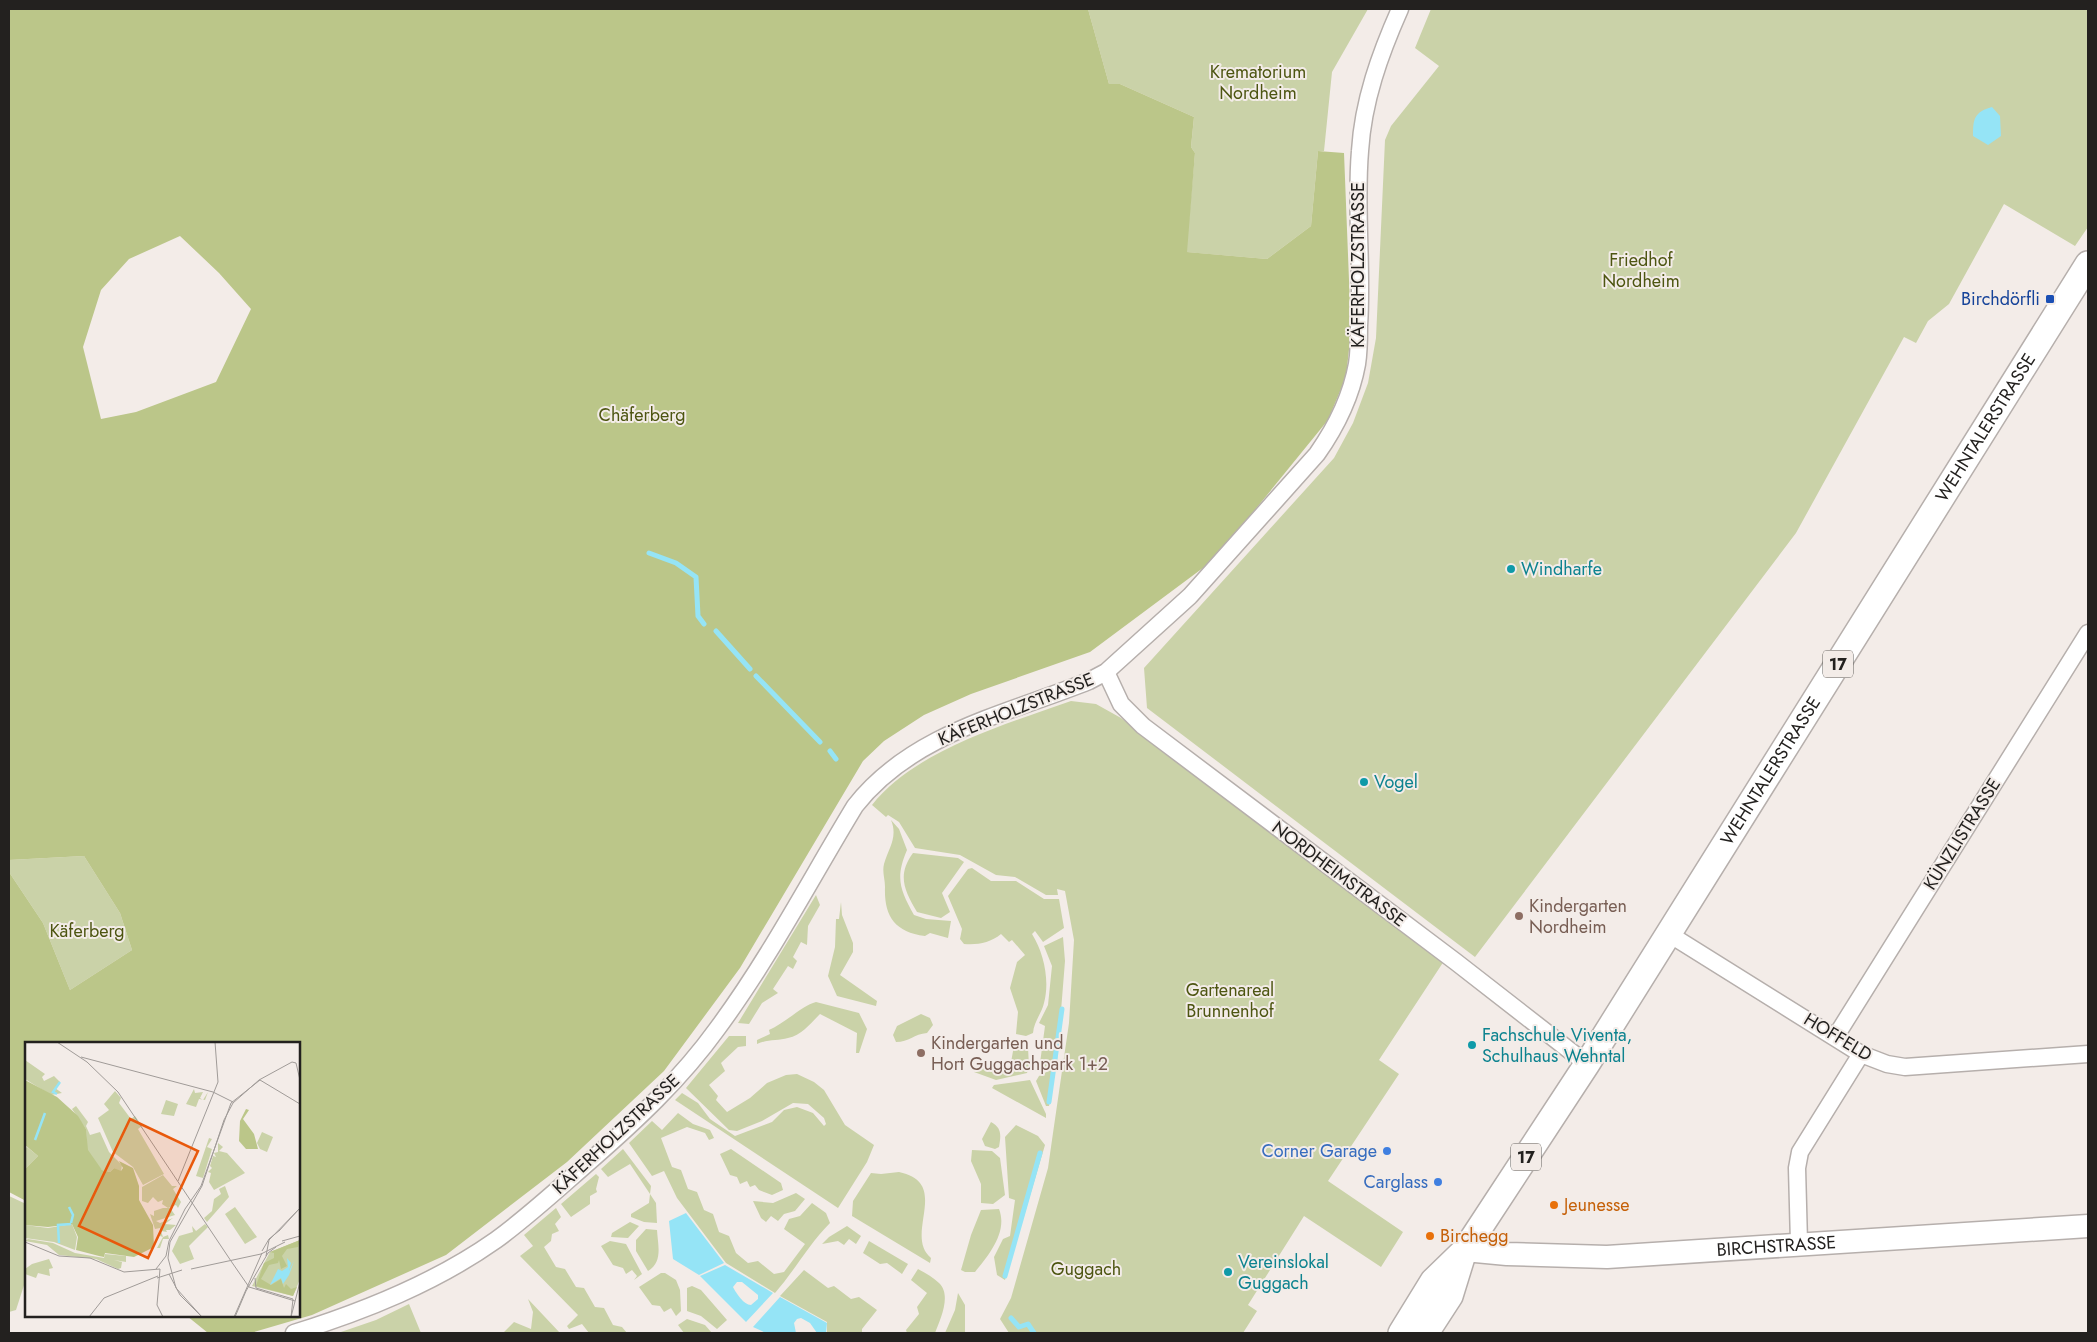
<svg xmlns="http://www.w3.org/2000/svg" width="2097" height="1342" font-family="Jost,sans-serif">
<style>
.green{fill:#cad2a8}
.forest{fill:#bbc689;fill-rule:evenodd}
.water{fill:#95e4f6;fill-rule:evenodd}
.lines{fill:none;stroke-linecap:round;stroke-linejoin:round}
.stream{stroke:#95e4f6;stroke-width:5}
.street-casing{stroke:#b6afac;stroke-width:19}
.secondary-casing{stroke:#b6afac;stroke-width:25}
.primary-casing{stroke:#b6afac;stroke-width:28}
.street{stroke:#fff;stroke-width:16}
.secondary{stroke:#fff;stroke-width:22}
.primary{stroke:#fff;stroke-width:25}
.transit-dot{fill:#1a4fb4;stroke:#f3ece8;stroke-width:2}
.culture-dot{fill:#0f9aa8;stroke:#f3ece8;stroke-width:2}
.education-dot{fill:#8d6e63;stroke:#f3ece8;stroke-width:2}
.shop-dot{fill:#3f7fe0;stroke:#f3ece8;stroke-width:2}
.food-dot{fill:#e8710a;stroke:#f3ece8;stroke-width:2}
.labels{text-anchor:middle;stroke-width:4;stroke-linejoin:round;paint-order:stroke}
.shield{fill:#f3ece8;stroke:#615e5b;stroke-width:1}
.shield-label{font-size:16px;font-weight:bold;fill:#23211f}
.park-label{font-size:18px;fill:#4d5511;stroke:#f3ece8}
.street-label{font-size:18px;fill:#23211f;stroke:#f3ece8}
.transit-label{font-size:18px;fill:#164399;stroke:#f3ece8;text-anchor:end}
.culture-label{font-size:18px;fill:#0d838f;stroke:#f3ece8;text-anchor:start}
.education-label{font-size:18px;fill:#785e54;stroke:#f3ece8;text-anchor:start}
.shop-label{font-size:18px;fill:#366cbe;stroke:#f3ece8;text-anchor:end}
.food-label{font-size:18px;fill:#c56008;stroke:#f3ece8;text-anchor:start}
.inset-river{fill:none;stroke:#95e4f6;stroke-width:2.5}
.inset-road{fill:none;stroke:#a09b98;stroke-width:1}
.view{fill:#e8590c;fill-opacity:0.15;stroke:#e8590c;stroke-width:2.5}
.inset-edge{fill:none;stroke:#23211f;stroke-width:2.5}
</style>
<rect width="100%" height="100%" fill="#f3ece8"/>
<path class="green" d="M1088,9h280l-36,63 -8,79h-6l-7,75 -44,33 -81,-7 9,-99 -4,-6 3,-30 -74,-33h-11z
M1431,9h657v218l-13,19 -71,-42 -55,100 -21,17 -12,22 -12,-6 -108,196 -321,424 -328,-249 -3,-40 190,-210 19,-35 15,-40 8,-45 9,-198 6,-14 48,-60 -24,-18z
M1071,701l25,3 25,14 323,243 -65,99 20,14 -71,107 75,51 -22,35 -77,-51 -56,89 9,6 -14,22h-234l-9,-14 11,-21 37,-130 5,-35 16,-110 5,-83 -9,-49 -8,-2 1,6h-12l-31,-18 -19,-2 -36,-20 -45,-7 -16,-26 -11,-7 -2,2 -14,-12c43,-55 135,-81 199,-104z
M891,820l8,9 8,21c-12,28 -7,40 7,65l12,4 25,2 -3,17 -18,-5 -5,3c-31,-4 -41,-21 -40,-49 0,-8 -3,-15 -1,-23 5,-17 14,-27 7,-44z
M913,853l45,5 6,4 -22,31 8,19 -9,6 -24,-6c-13,-22 -20,-37 -4,-59z
M84,856l36,57 12,37 -62,40 -27,-67 -34,-51v-12z
M972,868l19,13h25l28,18h15l5,29 -21,14 -8,-11 -3,3c12,19 18,47 12,69 -2,10 -10,18 -11,30l-7,3 -10,-2 2,-22 -8,-24 7,-26 8,-7 -13,-15 -3,2 -8,-8c-11,9 -23,11 -37,10l-4,-5 2,-10 -14,-33 20,-27z
M816,895l4,10 -12,21 -1,19 -6,-3 -8,15 4,4 -4,8 -5,-3 -15,23 5,4 -16,10 -13,21 -11,-1z
M841,902l1,13 11,28v9l-13,23 37,26 -1,5 -39,-10 -9,-20 7,-29 1,-28h3z
M1063,937l2,24 -8,100 -20,10 -3,-1v-7h6l5,-37 -6,-3 9,-18 4,-39 -8,-20z
M816,1002l43,11 8,16 -8,24h-3l1,-20 -37,-19c-10,10 -18,21 -32,24 -10,3 -20,1 -31,6v-4l13,-6 -1,-4c16,-7 34,-25 47,-28z
M921,1014l9,4 3,7 -6,8c-13,1 -18,9 -31,9l-3,-7 4,-9z
M729,1036h17v10l-8,1 -17,16 4,8 -16,14 9,11 -2,4 11,12 23,-14 17,-15 19,-8 11,-1 17,8 10,8 21,35 29,20 -7,17 -29,46 -163,-108 7,-7 16,10 12,16 25,17 37,-14 12,-12 13,-3 16,6 11,13 2,-2 -2,-6 -16,-14 -15,-1 -31,18 -25,10 -8,-1 -43,-42z
M1015,1040l13,7 1,20 -2,6 -31,7 -22,-8 1,-6 35,2z
M1056,1067l-7,39h-3l-10,-25 3,-5z
M1030,1080l16,34v4l-54,-30 2,-3z
M678,1113l15,11 17,6 4,8 -5,2 -4,-7 -18,-6 -26,11 11,29 9,3 7,19 9,3 7,18 9,4 6,18 10,4 7,17 12,10 10,-2 16,13 10,-2 21,-28 -21,-15 5,-10 11,-3 12,-13 14,10 4,10c-21,21 -35,47 -55,70l-49,-30 -49,-65 -13,-27 -12,5 -23,-33 23,-22 10,9z
M991,1122c11,6 10,13 8,25l-4,2 -10,-3 -3,-7z
M1016,1125l22,11 7,9 -40,135 -8,-5 -3,-18 9,-18 7,-3 5,-36 -6,-2 -4,-61z
M623,1149l28,37 -1,8 6,9 1,20 -13,-1 -13,-5v-3l18,-11 1,-9 -20,-30 -22,13 -7,-8z
M731,1149l50,34 2,7 -11,5 -13,-5 -4,-5 -5,2 -3,-6 -7,3 -3,-7 -7,-2 -10,-21z
M972,1150l20,1 8,7 5,37 -12,9 -12,-1v-19l-10,-23z
M899,1172c53,11 4,63 32,86l-1,5 -78,-47 1,-15 18,-28 10,1z
M596,1174l3,3 -3,12 1,3 -7,4v8l-19,13 -10,-13z
M796,1193l9,6 -10,12 -11,3 -6,7 -7,-5 -5,6 -5,-4 -8,-17 20,2z
M9,1196l17,8v75l-10,31 -7,2z
M556,1208l5,9 -6,7 4,7 -7,3 -1,7 -7,6 12,20 9,2 11,18 8,1 11,19 9,1 9,17 9,2 5,6h-38l-7,-9 -13,5 -2,-3 11,-11 -58,-59 13,-10 -9,-11z
M999,1209c9,23 -10,46 -24,63h-10l-4,-2 10,-35 10,-25z
M630,1222l9,4 -11,12 -17,-1 1,-4z
M847,1226l14,10 -5,8 -7,-5 -5,6 -6,-4 -16,3 7,-7z
M646,1229l11,1c1,16 6,32 -9,41l-12,-20v-11z
M610,1241l16,3 16,30 -8,6 3,-4 -5,-6 -6,4 -3,-6 -10,-3 -12,-19z
M869,1241l39,23 -6,10 -15,-11 -7,1 -17,-11z
M918,1269c7,4 15,8 21,14 13,12 1,37 -4,50h-28l-1,-3 13,-16 -2,-7 10,-14 -16,-13z
M804,1270l24,18 6,-2 17,13 8,-2 18,13 -15,19v4h-35v-11l-47,-26z
M661,1273h4l11,7 4,10 1,21 -5,5 -5,-8 -7,4 -4,-6 -8,-1 -13,-18z
M692,1286l9,4 26,30 -10,9 -16,-13 -14,-5v-23z
M958,1293l7,12v28h-20l10,-23z
M528,1299l32,34h-57l11,-11 17,7 2,-17z
M409,1304l12,29h-83l38,-13z
M687,1319l18,6 7,8h-28l-6,-8z"/>
<path class="forest" d="M9,9h1079l21,75h11l74,33 -3,30 4,6 -8,99 80,7 44,-33 7,-75 26,2 7,178 -5,46 -18,43 -113,139 -125,93 -119,42 -47,21 -40,26 -21,20 -123,207 -76,103 -97,91 -121,93 -134,60 -61,18h-43l-21,-17h112v-273h-273v158l-17,-9v-320l34,51 27,67 62,-40 -12,-37 -36,-57 -75,4zM180,236l39,37 32,36 -35,73 -80,30 -35,7 -18,-72 18,-57 28,-31z"/>
<path class="water" d="M1992,107l8,9 1,20 -13,9 -15,-9c0,-17 1,-24 19,-29z
M686,1213l38,50 -25,12 -26,-16 -4,-38z
M725,1265l48,28 -27,29 -46,-46zM737,1282h5l16,13v4l-7,6c-7,0 -15,-12 -18,-18z
M780,1297l47,26 -1,10h-9l-7,-10 -9,-5 -4,1 -3,4 2,10h-30l-13,-6z"/>
<g class="lines">
<path class="stream" d="M649,553l27,10 20,14 2,39 6,8
M716,631l34,38
M756,676l64,66
M830,751l6,8
M1049,1102l13,-93
M1005,1276l35,-123
M1011,1318l8,9 9,-3 6,9"/>
<defs>
<path id="street" d="M1106,672l15,32 22,22 313,236 131,102
M1669,934l192,120 26,10 18,3 183,-13
M1836,1036l252,-403
M1799,1243l-2,-75 3,-16 61,-98
M294,1333c71,-22 141,-50 202,-93 33,-24 63,-52 94,-79 46,-40 91,-82 127,-132 52,-70 93,-149 138,-223 57,-73 152,-92 234,-125l17,-9 84,-76 127,-142c19,-27 34,-57 40,-90 2,-12 2,-25 2,-38 4,-58 -4,-117 1,-175 3,-50 20,-97 40,-142"/>
<g id="secondary">
<path id="s1" d="M1465,1250l42,4 100,3 481,-31"/>
</g>
<g id="primary">
<path id="s2" d="M1401,1333l32,-52 32,-31 122,-186 501,-800"/>
<path d="M1426,1333l24,-37 13,-42"/>
</g>
</defs>
<use href="#street" class="street-casing"/>
<use href="#secondary" class="secondary-casing"/>
<use href="#primary" class="primary-casing"/>
<use href="#street" class="street"/>
<use href="#secondary" class="secondary"/>
<use href="#primary" class="primary"/>
</g>
<rect class="transit-dot" x="2045" y="294" width="10" height="10" rx="2.5"/>
<g class="culture-dot">
<circle cx="1511" cy="569" r="5"/>
<circle cx="1364" cy="782" r="5"/>
<circle cx="1472" cy="1045" r="5"/>
<circle cx="1228" cy="1272" r="5"/>
</g>
<g class="education-dot">
<circle cx="1519" cy="916" r="5"/>
<circle cx="921" cy="1053" r="5"/>
</g>
<g class="shop-dot">
<circle cx="1387" cy="1151" r="5"/>
<circle cx="1438" cy="1182" r="5"/>
</g>
<g class="food-dot">
<circle cx="1554" cy="1205" r="5"/>
<circle cx="1430" cy="1236" r="5"/>
</g>
<g class="labels">
<g class="shield">
<rect x="1823" y="650.5" width="30" height="27" rx="4"/>
<rect x="1511" y="1143.5" width="30" height="27" rx="4"/>
</g>
<g class="shield-label">
<text x="1838" y="670">17</text>
<text x="1526" y="1163">17</text>
</g>
<g class="park-label">
<text x="1258" y="78">Krematorium<tspan x="1258" dy="21">Nordheim</tspan></text>
<text x="1641" y="266">Friedhof<tspan x="1641" dy="21">Nordheim</tspan></text>
<text x="642" y="421">Chäferberg</text>
<text x="87" y="937">Käferberg</text>
<text x="1230" y="996">Gartenareal<tspan x="1230" dy="21">Brunnenhof</tspan></text>
<text x="1086" y="1275">Guggach</text>
</g>
<g class="street-label">
<text transform="translate(1358 265) rotate(-90)" y="6">KÄFERHOLZSTRASSE</text>
<text dy="6" stroke="none"><textPath href="#s2" startOffset="1079">WEHNTALERSTRASSE</textPath></text>
<text transform="translate(1016 709) rotate(-22)" y="6">KÄFERHOLZSTRASSE</text>
<text dy="6" stroke="none"><textPath href="#s2" startOffset="674">WEHNTALERSTRASSE</textPath></text>
<text transform="translate(1962 834) rotate(-58)" y="6">KÜNZLISTRASSE</text>
<text transform="translate(1339 874) rotate(37)" y="6">NORDHEIMSTRASSE</text>
<text transform="translate(1838 1037) rotate(31)" y="6">HOFFELD</text>
<text transform="translate(616 1134) rotate(-43)" y="6">KÄFERHOLZSTRASSE</text>
<text dy="6" stroke="none"><textPath href="#s1" startOffset="312">BIRCHSTRASSE</textPath></text>
</g>
<g class="transit-label">
<text x="2040" y="305">Birchdörfli</text>
</g>
<g class="culture-label">
<text x="1521" y="575">Windharfe</text>
<text x="1374" y="788">Vogel</text>
<text x="1482" y="1041">Fachschule Viventa,<tspan x="1482" dy="21">Schulhaus Wehntal</tspan></text>
<text x="1238" y="1268">Vereinslokal<tspan x="1238" dy="21">Guggach</tspan></text>
</g>
<g class="education-label">
<text x="1529" y="912">Kindergarten<tspan x="1529" dy="21">Nordheim</tspan></text>
<text x="931" y="1049">Kindergarten und<tspan x="931" dy="21">Hort Guggachpark 1+2</tspan></text>
</g>
<g class="shop-label">
<text x="1377" y="1157">Corner Garage</text>
<text x="1428" y="1188">Carglass</text>
</g>
<g class="food-label">
<text x="1564" y="1211">Jeunesse</text>
<text x="1440" y="1242">Birchegg</text>
</g>
</g>
<g transform="translate(25 1042)">
<rect width="275" height="275" fill="#f3ece8"/>
<path d="M0,18l20,14 -3,3 2,4 10,-5 6,6 -5,6 7,5 -11,2 -26,-16zM169,47l1,4 8,-1 -3,6 3,2 5,-8 -3,8 -6,-1 -3,8 -10,-3zM90,49l6,7 -2,5 12,16 4,-3 7,10 -4,3 26,45 -21,11 -10,-18 -20,-15 -15,-34 11,-8 -5,-6zM141,58l12,4 -4,12 -13,-2zM51,64l12,16 -2,4 4,9 10,-3 9,20 13,13 -1,7 -7,-4 -4,4 -8,-2 -15,-15 -1,-26 -14,-20zM237,90l11,5 -6,15 -7,-3 -3,-6zM184,96l3,1 -5,8 5,2 -9,29 -7,-2zM193,101l5,4 -4,4 8,2 18,20 -31,17 -5,-8 2,-9 -3,-1 4,-4 -2,-2 3,-10 3,1 -2,-4 4,-1zM2,105l11,9 -13,13v-20zM138,133l9,11h5l-4,3 8,13 -3,6 -2,-3 -8,3 -6,-4 1,-4 -5,2 -5,-5 -5,6 -6,-2v-14zM200,144l4,11 -22,25 -3,-4 8,-7 2,-12 7,-5 -2,-5zM210,165l22,30 -12,7 -20,-30zM138,166h7l5,7 -19,6 4,2 13,-5 -8,6 11,1 -6,5h-4l1,2 -6,-1 2,6 5,-2 1,4h-6l-3,9h-3l6,-11 -3,-1v-8l-5,1 -5,-15 4,2v-5zM47,182l5,13 -2,13 -21,-8 -29,-4v-13l23,3zM180,182l3,3 -19,19 5,13 -14,5 -8,-13 7,-15 14,-4 -1,-6 4,5zM3,197l25,4 22,10 29,5 1,-4 21,2v6l-12,-2 8,2 -1,6 -3,1 -22,-10 -37,-4 -12,-10 -22,-4zM275,198v39l-7,17 -41,-10 18,-34zM24,217l4,9 -4,1 1,7 -12,-3 -2,5 -11,-4v-5l7,-5z" fill="#cad2a8"/>
<path d="M0,38l32,17 21,19 8,13 2,21 14,20 8,2 4,-4 7,3 2,-3 -4,-7 14,7 6,18v14l14,25 1,22 -20,10 -29,-4 -1,4 -5,-1 -23,-6 2,-13 -6,-13 -24,3 -23,-2v-56l13,-13 -13,-11zM221,67l3,1 -6,9 11,15 4,15h-12l-7,-8 1,-20zM275,198l-2,7 -11,2 -5,7 5,10 -6,3 -2,-9 -1,3 -9,2 -8,14 10,6 10,-6 3,9 2,-4 5,5 6,-2 -4,9 -37,-10 8,-23 10,-5v-5l-4,-1z" fill="#bbc689"/>
<path d="M262,216l4,5 -2,8 5,-10 -5,14 -6,9 -2,-6 -11,7 8,-16 4,2 6,-4z" fill="#95e4f6"/>
<path class="inset-river" d="M32,52l-4,-2 7,-10M10,98l10,-27M44,165l4,8 -2,8M34,201l-1,-18 13,-1"/>
<path class="inset-road" d="M32,0l30,20 31,30 113,169M56,15l132,35 20,10M153,139l40,-99 -3,-40M254,189l21,-23M257,199l18,-5M0,200l34,14 31,2 34,14 36,-3M237,209l7,-12 11,-9M241,214l3,-16 31,-32M206,219l18,26 46,14M131,227l10,-13 3,-15 16,-32 16,-23 30,-83 29,-23 40,24M135,227l-3,36 6,12M166,227l70,-15 24,-12M144,232l11,21 22,22M132,236l25,-8M230,236l1,10 37,11 -2,18M64,275l15,-19 54,-22M177,275l-26,-29 -8,-30 2,-16 32,-56 22,-66 9,-17 26,-23 33,-18 4,1 4,17M209,275l28,-64M210,275l11,-26 22,-38 8,-6M266,275l9,-35"/>
<path class="view" d="M105,77l68,32 -50,107 -69,-32z"/>
<rect width="275" height="275" class="inset-edge"/>
</g>
<rect width="2097" height="1342" fill="none" stroke="#23211f" stroke-width="20"/>
</svg>
